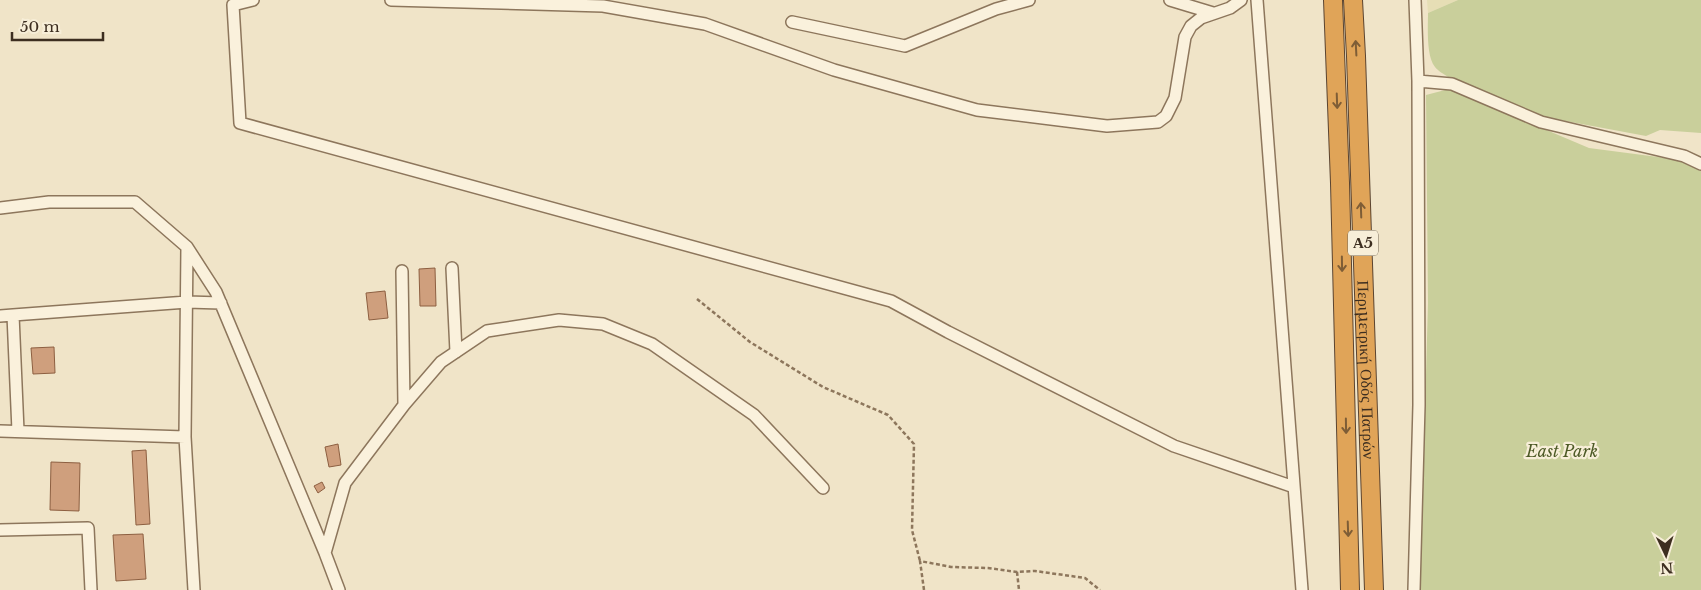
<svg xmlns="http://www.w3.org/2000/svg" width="1701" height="590" font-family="'Libre Baskerville',serif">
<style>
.farmland{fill:#e6deb5}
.green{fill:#c9cf9b}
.building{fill:#cf9f7d;stroke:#8d5f41}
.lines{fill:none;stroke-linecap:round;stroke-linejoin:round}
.minor-casing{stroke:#8d765c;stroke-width:14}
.highway-casing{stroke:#5b4430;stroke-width:20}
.path{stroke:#8d765c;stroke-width:2.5;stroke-dasharray:4 2.5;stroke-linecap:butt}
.minor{stroke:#faf1dc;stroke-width:11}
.highway{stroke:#e0a458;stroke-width:18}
.oneway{stroke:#7e5d36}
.labels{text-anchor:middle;stroke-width:4.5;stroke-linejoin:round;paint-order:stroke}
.shield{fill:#f7eed8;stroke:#756857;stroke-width:1}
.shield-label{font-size:15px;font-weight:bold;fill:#3d2e20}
.street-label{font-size:16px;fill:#3d2e20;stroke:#f7eed8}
.park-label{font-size:16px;font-style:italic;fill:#4d5a26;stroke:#f7eed8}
</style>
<rect width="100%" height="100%" fill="#f0e4c8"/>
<path class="farmland" d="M1427,0h31l-30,13z"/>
<path class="green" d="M1458,0h243v133l-41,-3 -14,6 -102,-19 -96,-40c-4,-3 -10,-6 -13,-10 -9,-11 -7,-40 -7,-54z
M1449,89l140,59 92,12 20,11v419h-281l8,-287 -2,-208z"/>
<path class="building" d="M435,268l1,38h-16l-1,-37z
M385,291l3,27 -19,2 -3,-27z
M54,347l1,26 -22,1 -2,-26z
M338,444l3,21 -12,2 -4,-20z
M146,450l4,74 -14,1 -4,-74z
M51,462l29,1 -1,48 -29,-1z
M322,482l3,6 -7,5 -4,-7z
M143,534l3,45 -30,2 -3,-46z"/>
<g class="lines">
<defs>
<path id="minor" d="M253,0l-20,5 7,118 651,178 57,31 226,114 120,41
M391,0l212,6 102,18 129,46 143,40 130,16 51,-4 8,-6 9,-18 10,-61 6,-11 10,-8 29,-10 11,-8
M1170,0l43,13
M1257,0l45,590
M792,22l113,24 91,-37 33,-9
M1418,81l34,3 89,38 143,34 17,8
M0,208l49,-6h86l52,45 29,45 109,261 14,37
M452,268l4,84
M402,271l2,134
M13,315l174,-13 34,1
M0,316l13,-1 5,116
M0,431l185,6 9,153
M185,437l2,-190
M0,530l88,-2 3,62
M325,553l20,-70 59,-78 37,-43 46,-31 72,-11 44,4 49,20 102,71 69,73
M1414,590l5,-185 -1,-324 -3,-81"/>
<g id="highway">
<path d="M1333,0l7,183 10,407"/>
<path id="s1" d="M1353,0l3,56 18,534"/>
</g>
</defs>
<use href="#minor" class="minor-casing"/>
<use href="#highway" class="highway-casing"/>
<path class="path" d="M697,299l53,43 73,45 65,28 26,29 -2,86 8,31
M1017,572l2,18
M924,590l-4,-29 31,6 37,1 29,4 18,-1 50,7 15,12"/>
<use href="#minor" class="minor"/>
<use href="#highway" class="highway"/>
</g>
<defs><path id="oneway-shaft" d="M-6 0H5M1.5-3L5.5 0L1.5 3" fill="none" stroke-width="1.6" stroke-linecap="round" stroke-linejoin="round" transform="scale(1.25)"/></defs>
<g class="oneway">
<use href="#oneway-shaft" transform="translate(1356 48) rotate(-93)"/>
<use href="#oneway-shaft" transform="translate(1337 101) rotate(88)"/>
<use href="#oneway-shaft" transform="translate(1361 210) rotate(-92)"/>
<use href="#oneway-shaft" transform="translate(1342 264) rotate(89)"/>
<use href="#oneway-shaft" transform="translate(1346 426) rotate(89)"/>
<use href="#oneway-shaft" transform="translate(1348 529) rotate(88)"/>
</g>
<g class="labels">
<rect class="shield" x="1348" y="230.5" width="30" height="25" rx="4"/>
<g class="shield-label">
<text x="1363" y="248">Α5</text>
</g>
<g class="street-label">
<text dy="6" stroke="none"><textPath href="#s1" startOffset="370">Περιμετρική Οδός Πατρών</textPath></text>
</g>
<g class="park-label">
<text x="1562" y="457">East Park</text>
</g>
</g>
<g transform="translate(1666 555) rotate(176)" stroke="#f7eed8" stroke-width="4" paint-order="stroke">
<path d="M0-4L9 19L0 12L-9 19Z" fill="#3d2e20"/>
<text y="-8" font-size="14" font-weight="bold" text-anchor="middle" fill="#3d2e20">N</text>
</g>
<path d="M12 32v8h91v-8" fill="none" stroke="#3d2e20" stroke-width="2.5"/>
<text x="20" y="32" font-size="15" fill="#3d2e20" stroke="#f7eed8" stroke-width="4" paint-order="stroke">50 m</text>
</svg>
